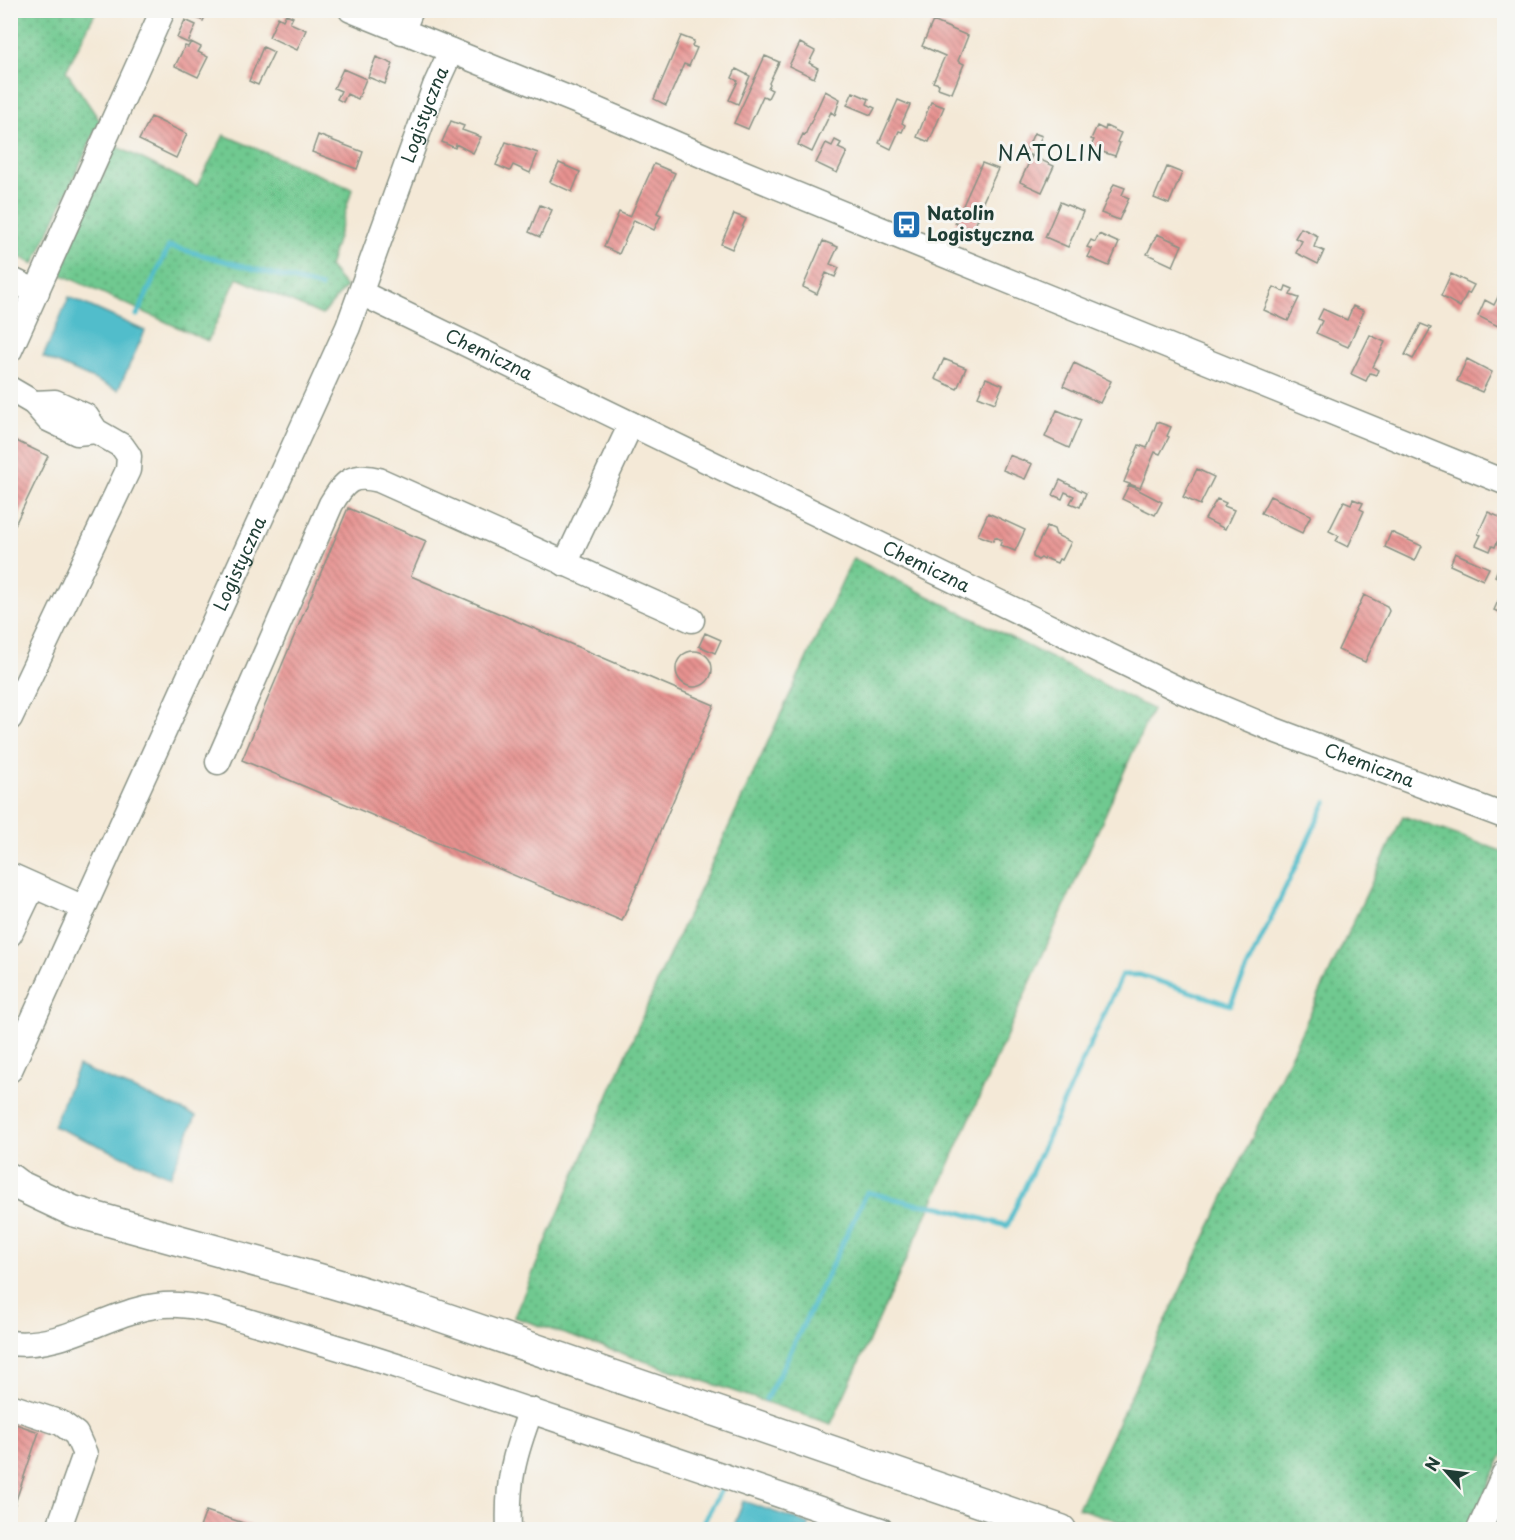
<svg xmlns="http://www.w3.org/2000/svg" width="1515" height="1540" font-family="'Playpen Sans',sans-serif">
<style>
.grass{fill:url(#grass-dots);stroke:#488362;stroke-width:1.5}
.water{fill:#51bdcb;stroke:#387d80;stroke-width:1.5}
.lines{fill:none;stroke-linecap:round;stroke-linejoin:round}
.stream{stroke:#51bdcb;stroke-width:5}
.building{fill:url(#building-back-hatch)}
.minor-casing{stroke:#8a9386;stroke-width:27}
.major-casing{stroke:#8a9386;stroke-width:33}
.minor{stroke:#fff;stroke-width:24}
.major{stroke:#fff;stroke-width:30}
.labels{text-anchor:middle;stroke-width:6;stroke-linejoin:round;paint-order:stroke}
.street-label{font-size:18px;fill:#1f3d34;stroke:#f6f6f2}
.poi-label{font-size:18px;font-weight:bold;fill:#1f3d34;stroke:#f6f6f2;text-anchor:start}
.quarter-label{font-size:21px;letter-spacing:1.5px;fill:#1f3d34;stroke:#f6f6f2}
</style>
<defs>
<pattern id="grass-dots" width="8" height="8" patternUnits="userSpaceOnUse" patternTransform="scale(1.5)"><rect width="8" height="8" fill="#70c990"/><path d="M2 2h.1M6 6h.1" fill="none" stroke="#5ba476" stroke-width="1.8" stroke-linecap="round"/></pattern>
<pattern id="building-back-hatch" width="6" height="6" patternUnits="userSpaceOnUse" patternTransform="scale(1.5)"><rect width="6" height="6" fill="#e79290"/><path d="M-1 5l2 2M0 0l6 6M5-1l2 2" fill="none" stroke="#bb7876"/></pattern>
</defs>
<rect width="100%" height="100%" fill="#f6f6f2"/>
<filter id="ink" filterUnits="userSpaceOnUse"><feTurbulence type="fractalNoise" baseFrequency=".0167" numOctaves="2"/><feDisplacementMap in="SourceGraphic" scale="12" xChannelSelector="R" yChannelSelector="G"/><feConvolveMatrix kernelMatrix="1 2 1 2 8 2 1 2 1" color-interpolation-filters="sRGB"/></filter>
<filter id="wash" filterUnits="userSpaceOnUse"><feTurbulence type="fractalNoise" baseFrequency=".008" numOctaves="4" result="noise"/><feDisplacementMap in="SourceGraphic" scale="24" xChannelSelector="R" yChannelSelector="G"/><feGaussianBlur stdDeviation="1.35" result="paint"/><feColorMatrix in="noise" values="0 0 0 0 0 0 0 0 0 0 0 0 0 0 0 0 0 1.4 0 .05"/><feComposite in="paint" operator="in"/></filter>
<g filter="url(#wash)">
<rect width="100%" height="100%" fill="#f4e9d7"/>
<path class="grass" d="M11,10l85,1 -30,60 34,50 -66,143 -23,-11z
M224,135l128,54 -23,78 17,20 -24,28 -85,-37 -29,63 -150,-68 58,-127 81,40z
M853,558l299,151 -215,483 -106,232 -317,-107 148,-346z
M1403,816l101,36v600l-36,77h-326l-64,-21z"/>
<path class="water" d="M69,297l76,34 -27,59 -75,-33z
M78,1066l118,50 -26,60 -117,-50z
M743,1501l67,23 -2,5h-75z"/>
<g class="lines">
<path class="stream" d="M137,315l32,-69 152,41
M766,1399l18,-34 83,-173 49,12 25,3 66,19 115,-251h18l90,30 96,-203
M699,1530l22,-40"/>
</g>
<g id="blocks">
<path class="building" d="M193,10h15l-5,11 -12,-6z
M286,14l7,3 -3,6 16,7 -9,20 -28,-13 9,-20 5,3z
M185,20l11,5 -8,18 -11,-5z
M933,21l35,15 -10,25 6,3 -12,29 -14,-5 1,-4 -6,-2 12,-26 -23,-10z
M681,36l13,5 -2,5 5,2 -8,18 -5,-2 -18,41 -12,-6z
M191,42l10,5 -3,5 10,5 -10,20 -23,-11 10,-20 3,1z
M800,43l15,8 -6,12 9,5 -4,10 -25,-12z
M263,47l11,5 -16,33 -9,-4z
M765,56l14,6 -10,21 1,1 -2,4 4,2 -4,8 -5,-2 -15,33 -14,-6z
M376,57l17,7 -8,20 -17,-7z
M343,69l23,10 -8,20 -11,-5 -4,8 -6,-3 4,-8 -7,-3z
M736,69l14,7 -12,28 -9,-4 9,-19 -6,-3z
M825,91l15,8 -5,16 -4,-3 -19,40 -14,-7 5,-11 2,1z
M853,92l16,7 -2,5 8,4 -4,7 -24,-10z
M898,100l12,5 -8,18 3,2 -3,7 -3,-1 -8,18 -12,-6z
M931,102l13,5 -15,35 -12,-5z
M151,117l36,17 -11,24 -37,-18z
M451,121l13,5 -2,4 19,7 -8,16 -17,-9 -1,4 -13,-6z
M1097,126l8,4 1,-4 15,7 -4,9 3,1 -5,13 -25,-8 4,-8 -3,-1z
M1034,133l8,3 -10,20 22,10 -12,26 -22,-10 12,-26 -7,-3z
M318,135l45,17 -6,17 -45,-17z
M835,140l6,3 -3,5 9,4 -10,21 -21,-10 10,-20 6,3z
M506,142l32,11 -8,20 -17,-8 -3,6 -14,-6z
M559,163l21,9 -8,20 -22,-10z
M982,163l16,6 -17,37 2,1 -10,23 -18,-7z
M654,164l21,9 -18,40 4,2 -7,15 -20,-10 -15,34 -15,-7 15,-35 11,5z
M1167,167l15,6 -13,31 -15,-6z
M1114,184l11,4 -3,7 7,3 -10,22 -18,-7z
M1060,202l23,10 -15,35 -23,-10z
M540,205l12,5 -12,27 -11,-5z
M734,214l12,5 -14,30 -11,-5z
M1301,228l17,8 -4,11 10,4 -6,13 -22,-11 6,-12 -7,-3z
M1099,234l20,9 -10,23 -21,-9 4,-8 -5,-2 4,-7 4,2z
M1157,234l25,11 -9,21 -26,-12z
M823,241l15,6 -8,17 9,4 -4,9 -9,-4 -9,21 -14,-7z
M1451,274l23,11 -5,9 -2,-1 -7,14 -19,-11z
M1504,285v44l-26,-13 7,-16 9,5z
M1286,286l7,3 -3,6 9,3 -11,23 -24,-11 10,-23 10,5z
M1353,306l11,5 -16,36 -32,-14 6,-12 -4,-2 5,-10 24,11z
M1421,324l10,4 -18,31 -8,-4z
M1370,335l15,7 -12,25 5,3 -2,5 -6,-2 -4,8 -15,-7z
M944,359l22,9 -9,21 -22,-10z
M1467,359l25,13 -10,20 -25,-11z
M1074,363l37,18 -11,22 -37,-17z
M986,378l17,7 -8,18 -17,-7z
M1057,410l24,10 -12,28 -24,-11z
M1157,422l14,5 -4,9 2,1 -9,17 -5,-2 -15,36 -16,-6 15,-37 8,3z
M10,438l38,18 -38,79z
M1009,455l23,9 -7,15 -22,-9z
M1197,469l17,8 -14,28 -17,-8z
M1060,480l26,13 -6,14 -10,-4 4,-7 -9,-4 -3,7 -9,-4z
M1129,485l33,17 -7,13 -33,-16z
M1270,496l41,19 -9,18 -41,-20z
M1217,499l9,4 -2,3 10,4 -9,19 -20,-10z
M1353,499l10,4 -3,6 4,2 -16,36 -12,-6 3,-5 -10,-5 15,-30 7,3z
M348,508l78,33 -15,35 303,129 -92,216 -380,-161z
M1488,512l16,7v24l-1,2 -6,-3 -2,5 -3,-1 -2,5 -14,-6 5,-10 -3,-1z
M988,513l37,17 -10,21 -15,-6 2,-5 -7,-3 -2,4 -15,-6z
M1047,526l7,3 2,6 15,7 -9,18 -3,-1 -2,4 -12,-5 -1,2 -3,-2 -3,2 -5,-3v-3z
M1391,532l31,14 -7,15 -30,-14z
M1455,553l34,15 -6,12 -33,-15z
M1504,554v26l-9,-4z
M1504,588v22l-1,4 -9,-4z
M1364,595l23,11 2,5 -24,51 -27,-12z
M705,633l16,7 -6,13 -16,-7z
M676 669a18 18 0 1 1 36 0a18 18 0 1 1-36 0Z
M10,1422l29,10 -28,83h-1z
M206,1511l56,18 -1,1h-62z"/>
</g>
</g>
<g filter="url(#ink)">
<use href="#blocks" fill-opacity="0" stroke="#8a9386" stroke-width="1.5"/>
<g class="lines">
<defs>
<g id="minor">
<path d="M351,10l244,99 132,57 173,71 604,245"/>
<path d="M402,32l9,-22"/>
<path d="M10,279l27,13"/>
<path id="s1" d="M361,293l821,398 95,40 227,85"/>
<path d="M10,350l153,-340"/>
<path d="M10,389l24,14 14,16 29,14 19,-2"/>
<path d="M565,564l66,-140"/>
<path d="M10,718l118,-248 1,-14 -7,-10 -26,-15 -10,-15 -31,-14 -21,1"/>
<path d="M218,762l113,-258c14,-23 21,-31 48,-24l313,140"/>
<path d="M10,875l74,33"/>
<path d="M10,934l23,-48"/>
<path id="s2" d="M10,1070l338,-743 87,-241 16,-35"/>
<path d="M10,1343c61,7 107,-41 168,-38 27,1 55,12 80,19 52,15 103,30 154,47 157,52 313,105 469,159"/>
<path d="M10,1406l51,17 15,11 9,20 -27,76"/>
<path d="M509,1530c-2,-49 5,-75 22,-120"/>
<path d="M1479,1530l25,-56"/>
</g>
<path id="major" d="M10,1179l8,6 55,26 246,68 100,30 642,221"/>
</defs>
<use href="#minor" class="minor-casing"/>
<use href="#major" class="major-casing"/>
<use href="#minor" class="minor"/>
<use href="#major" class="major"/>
</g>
</g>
<defs>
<symbol id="bus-square" viewBox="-11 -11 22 22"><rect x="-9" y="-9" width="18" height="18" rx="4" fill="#1f6fb2" stroke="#f6f6f2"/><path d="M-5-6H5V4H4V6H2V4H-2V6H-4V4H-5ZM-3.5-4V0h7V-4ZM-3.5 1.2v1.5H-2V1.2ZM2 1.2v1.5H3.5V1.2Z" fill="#fff"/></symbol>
</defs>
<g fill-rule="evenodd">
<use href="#bus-square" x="890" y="208" width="33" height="33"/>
</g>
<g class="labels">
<g class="street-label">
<text dy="6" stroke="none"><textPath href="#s2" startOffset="1042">Logistyczna</textPath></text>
<text dy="6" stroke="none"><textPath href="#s1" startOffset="142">Chemiczna</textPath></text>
<text dy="6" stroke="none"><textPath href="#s2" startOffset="556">Logistyczna</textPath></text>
<text dy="6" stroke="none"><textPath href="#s1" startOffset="628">Chemiczna</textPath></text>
<text dy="6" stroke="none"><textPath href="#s1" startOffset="1114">Chemiczna</textPath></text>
</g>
<g class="poi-label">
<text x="927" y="220">Natolin<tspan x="927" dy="21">Logistyczna</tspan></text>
</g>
<g class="quarter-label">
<text x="1051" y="161">NATOLIN</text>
</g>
</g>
<rect width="1515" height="1540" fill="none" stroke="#f6f6f2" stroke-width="36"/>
<g transform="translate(1446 1471) rotate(298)" stroke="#f6f6f2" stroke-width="4.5" paint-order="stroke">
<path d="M0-4.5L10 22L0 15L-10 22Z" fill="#1f3d34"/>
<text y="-9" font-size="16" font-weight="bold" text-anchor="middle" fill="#1f3d34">N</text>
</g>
</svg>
